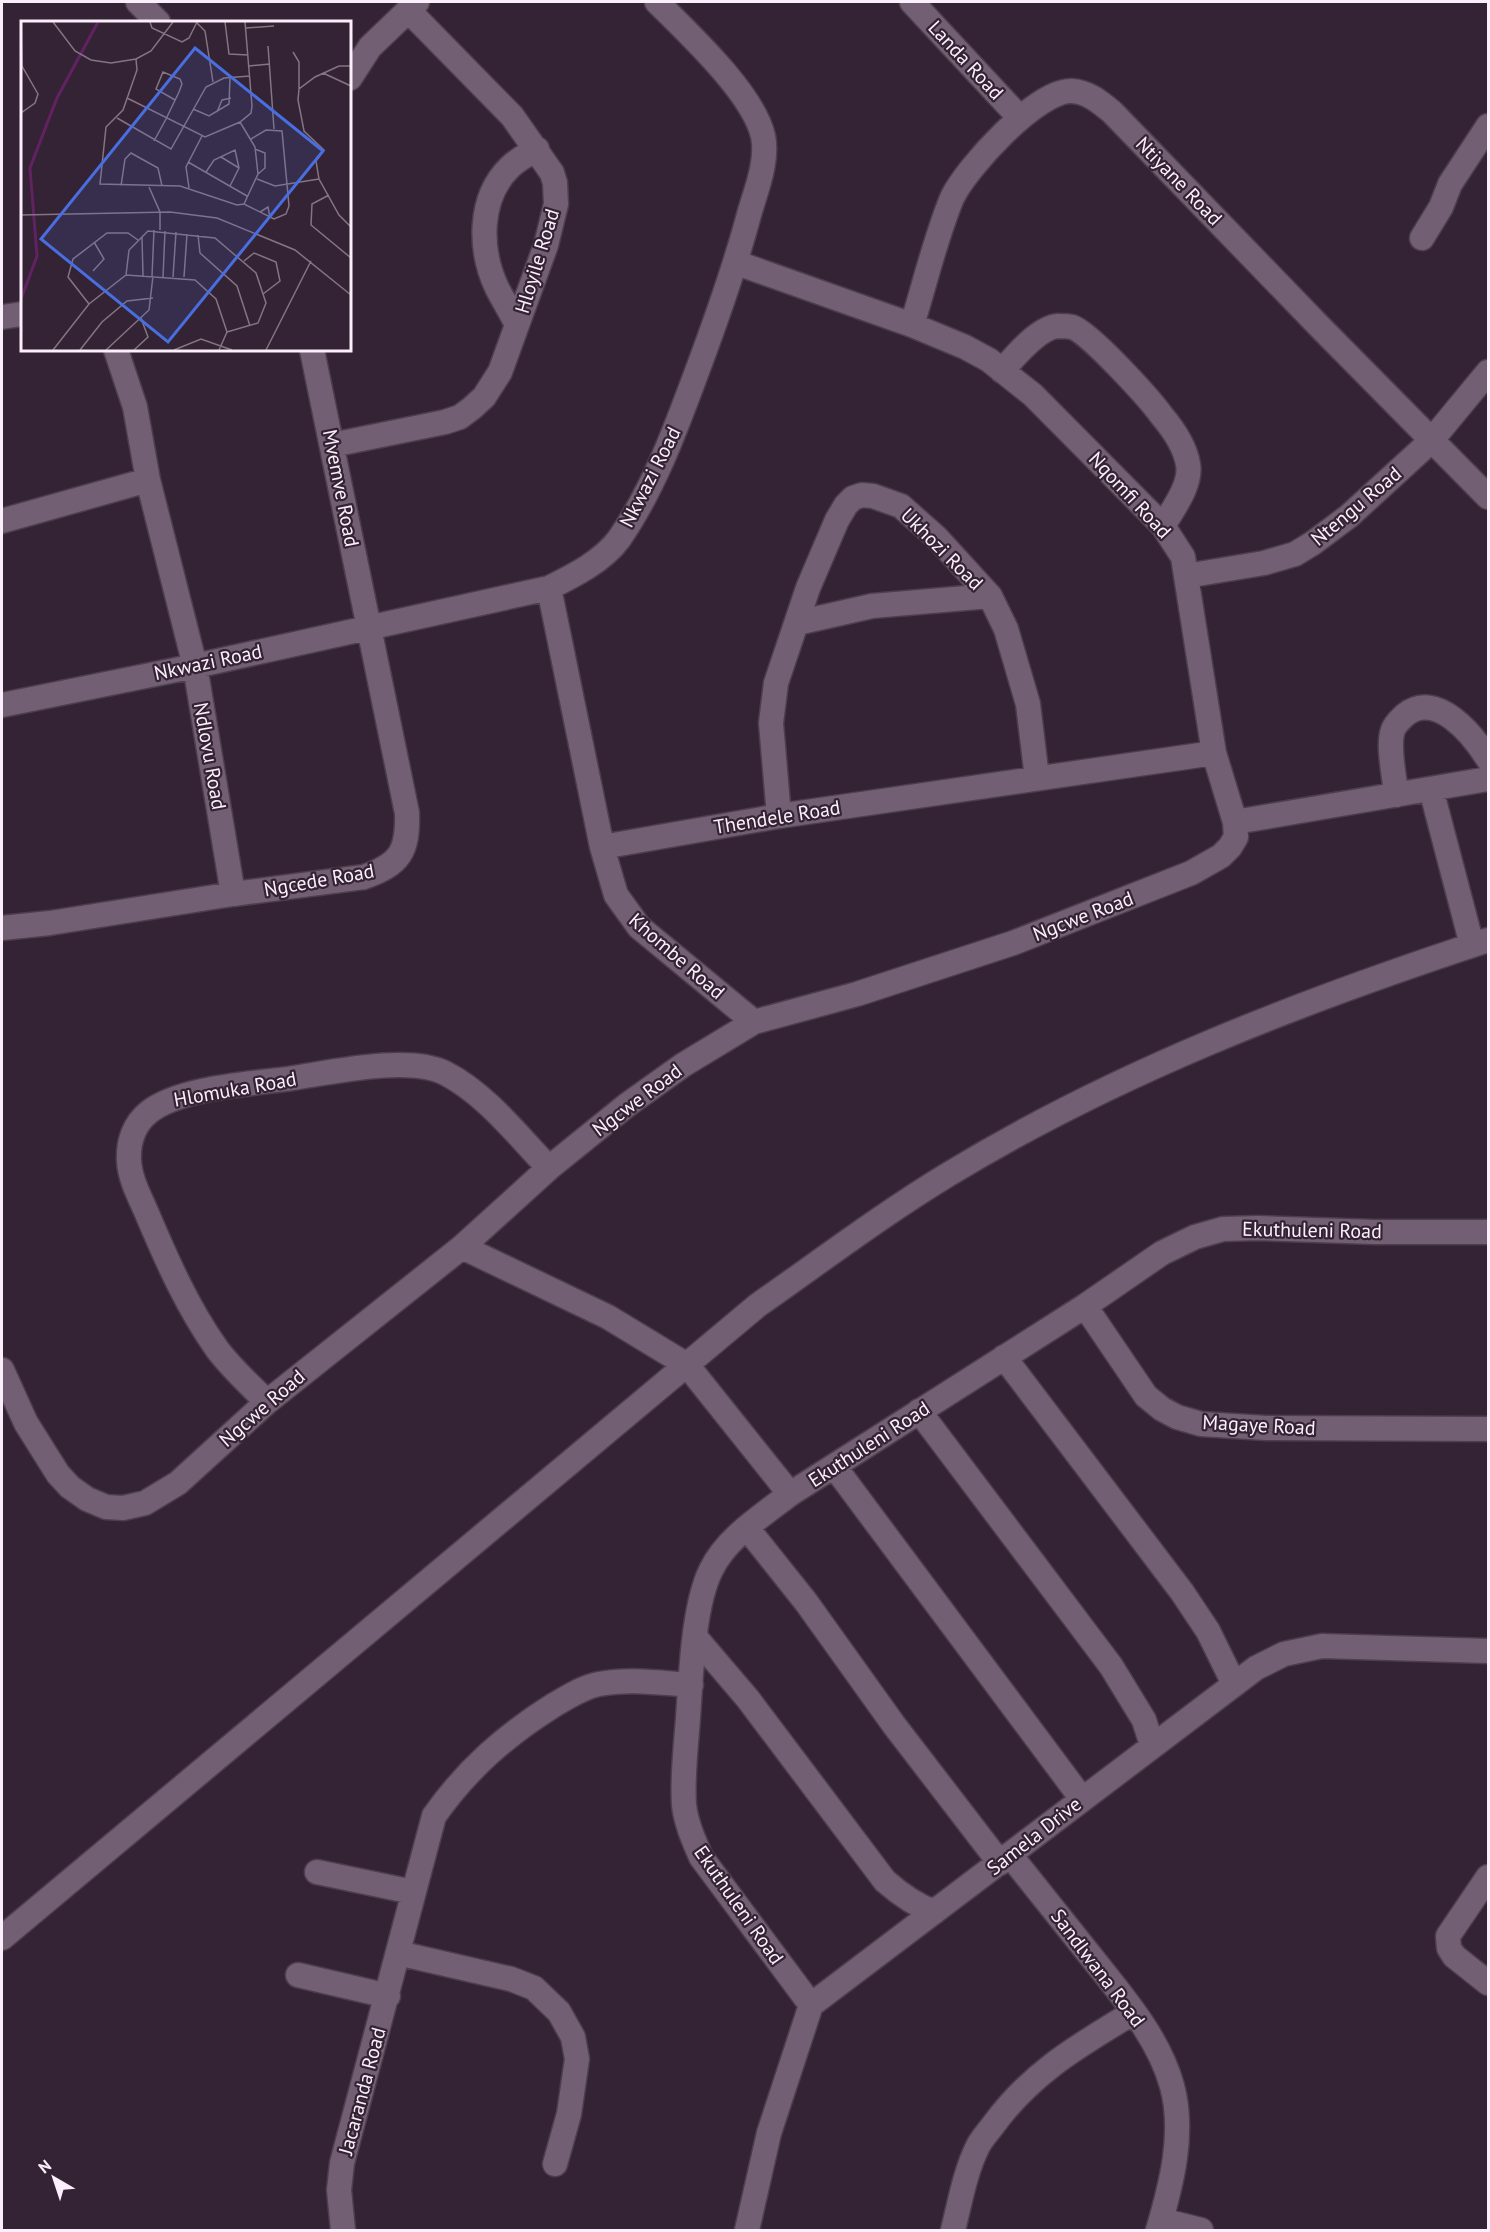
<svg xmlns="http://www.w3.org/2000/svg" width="1490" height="2232" font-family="'PT Sans',sans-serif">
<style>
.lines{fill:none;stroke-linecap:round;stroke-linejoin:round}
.minor-casing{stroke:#4c3e4c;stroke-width:27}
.minor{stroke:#735f73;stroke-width:24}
.labels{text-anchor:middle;stroke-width:4.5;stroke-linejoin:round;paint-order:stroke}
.street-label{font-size:20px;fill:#faeffa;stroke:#342334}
.inset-river{fill:none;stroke:#612262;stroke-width:3}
.inset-road{fill:none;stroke:#837583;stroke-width:1.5}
.view{fill:#496edf;fill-opacity:0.15;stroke:#496edf;stroke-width:3}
.inset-edge{fill:none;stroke:#faeffa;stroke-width:3}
</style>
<rect width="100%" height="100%" fill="#342334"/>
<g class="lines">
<defs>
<path id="minor" d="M138,2l20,20
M912,2l108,116
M350,78l20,-31 47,-45
M1422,238l19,-31 9,-23 38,-58
M2,317l20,-3
M517,325c-6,-13 -14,-25 -20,-37 -18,-38 -19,-90 13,-121 8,-8 17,-12 27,-18
M912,325c13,-42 23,-86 40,-127 14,-30 86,-109 120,-107 16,1 28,11 40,21l207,214 169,171
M116,350l19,57 13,73 47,186 38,228
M1002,371c12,-14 37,-44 56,-45 4,0 10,0 14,1 17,5 77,71 90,89 11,13 23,31 26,48 4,20 -15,45 -25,62
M332,445l113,-23 15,-5 12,-9 12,-11 16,-25 46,-127 10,-41 -1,-21 -3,-10 -40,-57 -104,-106
M2,521l146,-41
M1186,576l78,-13 31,-9 18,-11 36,-27 82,-75 57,-69
M549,588l53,259 14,48 23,32 115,95
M797,623l75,-17 118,-10
M2,705l193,-39 354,-78c24,-12 54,-27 70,-49 36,-52 58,-114 80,-173 19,-51 37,-102 51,-155 7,-23 18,-51 13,-75 -10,-43 -75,-103 -106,-134
M1431,789l41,156
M1396,795c-1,-18 -9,-49 -3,-65 2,-6 7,-10 12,-15 31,-26 68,20 83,44
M779,816l-8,-93 5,-40 32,-95 29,-68 9,-15 7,-7 9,-3 11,1 28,10 36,32 53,58 16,33 22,75 9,74
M1235,822l253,-43
M602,847l177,-31 435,-63
M2,928l48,-5 183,-29 131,-17c36,-13 44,-25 43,-64l-95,-463
M462,1247l146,70 79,48 103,129
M1085,1306l61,90 16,13 15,8 24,7 65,4 222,1
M1004,1357l178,235 26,39 26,53
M2,1370l24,53 32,51 12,13 17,12 19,8 17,1 22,-5 33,-20 89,-81 195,-155 87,-79 78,-63 56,-40 71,-43 103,-28 156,-51 178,-70 30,-17 9,-9 6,-10 -1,-15 -21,-69 -31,-196 -20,-31 -130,-131 -44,-35 -24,-13 -53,-22 -175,-62
M267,1402c-17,-17 -36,-34 -50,-53 -29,-41 -49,-86 -69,-133 -7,-17 -18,-36 -19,-55 -1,-19 5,-37 20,-49 32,-25 103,-28 144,-34 40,-6 116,-23 152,-5 41,21 73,63 104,95
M919,1411l192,255 33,54 8,25
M834,1466l248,333
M747,1528l59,74 88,123 106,138
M696,1638l52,61 137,182c16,14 30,24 49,31
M1010,1855c28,35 55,69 83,104 30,38 66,79 79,127 13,47 -1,100 -14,144
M317,1872l96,20
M1488,1877l-40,59 1,12 5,8 34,27
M2,1938l756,-633c63,-44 125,-91 191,-131 168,-102 353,-173 539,-234
M398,1953l113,26 23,9 25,24 14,25 4,22 -8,55 -14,50
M298,1975l90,21
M811,2005l-110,-148c-7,-16 -15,-34 -17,-52 -2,-29 2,-58 4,-87 3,-41 5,-112 23,-148 15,-32 52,-55 79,-76l295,-188 77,-53 33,-16 28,-8 35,-1 117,4h113
M1161,2220l40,10
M343,2230l-4,-40 3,-27 92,-347c33,-47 72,-81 120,-111 14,-8 29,-18 45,-21 31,-6 61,-1 92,1
M747,2230l22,-97 42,-128 445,-337 28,-14 38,-8 166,5
M953,2230c7,-28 12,-58 25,-84 4,-8 11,-15 16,-22 39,-53 86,-79 140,-112"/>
</defs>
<use href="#minor" class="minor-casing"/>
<use href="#minor" class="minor"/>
</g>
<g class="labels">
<g class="street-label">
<text transform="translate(966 60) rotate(47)" y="7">Landa Road</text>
<text transform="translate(1179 181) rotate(46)" y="7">Ntiyane Road</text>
<text transform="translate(537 261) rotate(-73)" y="7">Hloyile Road</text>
<text transform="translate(650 477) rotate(-63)" y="7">Nkwazi Road</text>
<text transform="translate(341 488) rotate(79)" y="7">Mvemve Road</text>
<text transform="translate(1130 495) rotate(47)" y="7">Nqomfi Road</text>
<text transform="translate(1356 506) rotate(-40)" y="7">Ntengu Road</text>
<text transform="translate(942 549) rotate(45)" y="7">Ukhozi Road</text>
<text transform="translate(208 662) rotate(-12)" y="7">Nkwazi Road</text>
<text transform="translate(210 756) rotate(80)" y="7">Ndlovu Road</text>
<text transform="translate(777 817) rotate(-9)" y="7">Thendele Road</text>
<text transform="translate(319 880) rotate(-10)" y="7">Ngcede Road</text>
<text transform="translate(1083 916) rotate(-21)" y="7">Ngcwe Road</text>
<text transform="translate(677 956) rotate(41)" y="7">Khombe Road</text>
<text transform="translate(235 1089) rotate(-10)" y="7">Hlomuka Road</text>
<text transform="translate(637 1100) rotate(-37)" y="7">Ngcwe Road</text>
<text transform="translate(1312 1230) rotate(1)" y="7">Ekuthuleni Road</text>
<text transform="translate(262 1408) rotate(-41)" y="7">Ngcwe Road</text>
<text transform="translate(1259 1425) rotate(3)" y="7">Magaye Road</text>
<text transform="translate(869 1444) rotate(-33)" y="7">Ekuthuleni Road</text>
<text transform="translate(1034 1836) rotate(-38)" y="7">Samela Drive</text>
<text transform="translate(739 1905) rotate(55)" y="7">Ekuthuleni Road</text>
<text transform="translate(1098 1968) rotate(53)" y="7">Sandlwana Road</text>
<text transform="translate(362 2091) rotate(-75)" y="7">Jacaranda Road</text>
</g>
</g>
<g transform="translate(21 21)">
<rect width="330" height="330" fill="#342334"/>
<path class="inset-river" d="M0,278l16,-43 -7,-88 27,-70 41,-76"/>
<path class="inset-road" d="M32,1l22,29 16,9 20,3 25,-4 15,-8 22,-29M129,1l2,6 30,14 7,-4 8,-16M204,1l4,32 19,1M176,2l8,8 8,51M0,3l1,42 16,28 -3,9 -14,10M225,7l28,-2M247,25l6,83M272,31l6,10v27M115,38l1,11 -14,40 -17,17 -6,57 80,2 57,19 7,-1M228,45l21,-2M330,45h-12l-24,11 -16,12 -1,11 6,31 20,19 -8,11 3,18 20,36 12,12M302,52l28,13M106,77l78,39 35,-15 11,-9 1,-7 -7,-84M172,88l16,7 20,-12 1,-27M196,91l5,-12 9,-2M96,97l54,31 35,-62 18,-9 26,-2M219,101l15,25 3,27 -14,30M133,120l12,-22 13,-27 3,-8 -2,-5 -17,-7 -7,17 19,11M234,128l10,4v15l-7,6M200,136l18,11M167,141l59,34M185,151l8,-12 21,-10 4,18 -9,18M236,158l18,7 44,-7M100,165l4,-27 6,-6 27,15 4,18M128,166l11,25v18M168,167l-3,-21 16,-31M308,174l-17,9 -1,21 40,33M223,183l30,15 12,-5 3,-8 -7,-75 -16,-1 -15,9M239,191l8,-5 2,11M0,194l149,-3 47,6 78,32 56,45M177,214l2,18 37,33 13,40M121,216l1,39M223,240l10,-8 22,9 4,19 -17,13M72,250l11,-12 -10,-17M105,254l3,-25 19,-19 67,7 41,35 10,30 -8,20 -31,9M131,255l2,-46M142,256l2,-46M152,256l3,-45M163,256l3,-43M68,283l-21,-27 5,-18 34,-26h21l10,7M32,329l36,-46 37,-29 69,5 21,19 11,33M59,329l22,-28 25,-21 26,-3M85,329l43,-40 4,-34M113,329l14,-13 -7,-19M153,329l27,-11 31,11M198,329l8,-18M245,329l45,-89"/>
<path class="view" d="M174,27l128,103 -155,191 -127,-103z"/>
<rect width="330" height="330" class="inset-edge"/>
</g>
<rect width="1490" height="2232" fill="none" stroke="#faeffa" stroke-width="6"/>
<g transform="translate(54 2178) rotate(321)" stroke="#342334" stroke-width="4.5" paint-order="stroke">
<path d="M0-4.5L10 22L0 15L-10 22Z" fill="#faeffa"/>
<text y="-9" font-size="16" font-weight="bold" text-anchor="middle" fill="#faeffa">N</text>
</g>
</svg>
